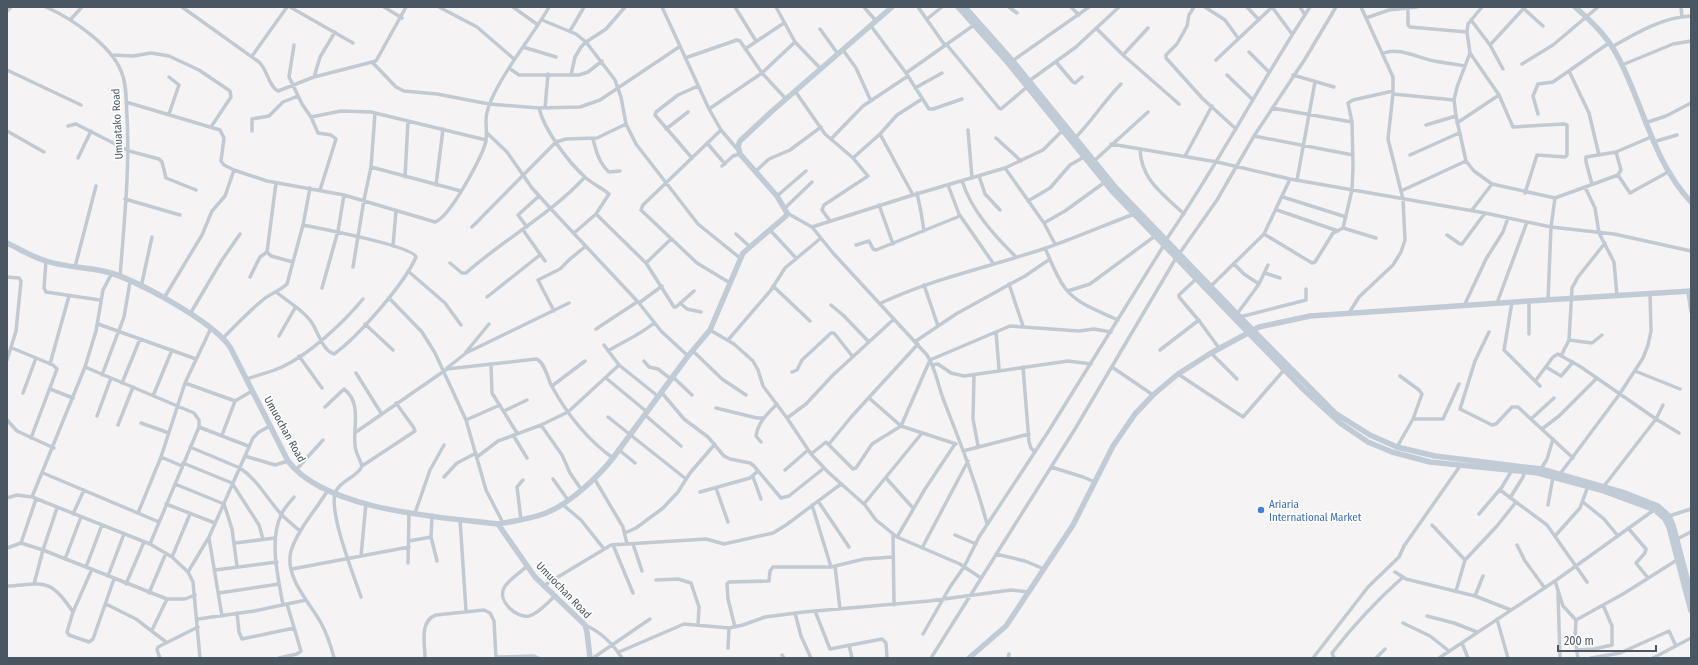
<svg xmlns="http://www.w3.org/2000/svg" width="1698" height="665" font-family="'Fira Sans Condensed',sans-serif">
<style>
.lines{fill:none;stroke-linecap:round;stroke-linejoin:round}
.street{stroke:#c1cad2;stroke-width:3.5}
.secondary{stroke:#c1cbd6;stroke-width:5.5}
.shop-dot{fill:#3f7fe0;stroke:#fff;stroke-width:1.5}
.labels{text-anchor:middle;stroke-width:3.5;stroke-linejoin:round;paint-order:stroke}
.street-label{font-size:11px;fill:#4a5661;stroke:#fff}
.shop-label{font-size:11px;fill:#366cbe;stroke:#fff;text-anchor:start}
</style>
<rect width="100%" height="100%" fill="#f5f3f3"/>
<g class="lines">
<path class="street" d="M46,7c25,11 65,38 75,64 6,13 5,31 6,45 3,53 -3,107 -7,161
M182,7l77,55c8,7 10,25 19,29l36,-14 62,-16 30,-54
M290,7l63,36
M384,7l18,11
M439,7l38,20 37,32
M513,7l25,18
M662,7l47,102 12,21 17,20
M735,7l21,34
M776,7l19,35 26,27
M864,7l12,14
M918,7l26,37 3,1 52,63 2,1 26,-22
M1009,7l8,6
M1071,7l8,8
M1194,7l-5,8 -2,11 -10,18 -11,11v3l36,40 34,31
M1205,7l20,13 13,18
M1247,7l12,13
M1272,7l20,27
M1300,7l5,8
M1482,7l-14,17 -1,8 3,21 -13,34 -3,13 2,16 10,45 8,10 18,13 63,14 63,-23 3,-5 -5,-18
M1681,7l1,10
M1408,8v17l2,2 57,5
M1523,8l20,18
M7,11l4,-4
M1366,18l23,-8 28,-3
M71,19l11,-12
M927,19l15,-12
M542,20l34,14 10,8 29,38 6,17 5,27 10,20 62,80 42,34
M1471,20l19,25 13,24
M871,26l35,47 23,36h4l29,-10
M820,29l18,25
M1097,29l26,26 56,49
M570,31l14,-24
M294,45l-5,32 13,27 9,13 7,16 13,2 5,4 -16,51
M1490,45l35,-38
M523,47l33,10
M1612,47c24,-14 51,-30 79,-31
M745,49l39,-26
M843,50l13,18 15,33
M1249,52l20,20
M1384,53c15,-6 34,5 50,8 10,2 21,3 31,5
M1470,53l29,42 14,32 51,-3 3,1v30l-2,2 -28,-2 -12,38
M111,55l22,1 18,-3 18,3 30,14 31,21 1,6 -20,30
M1123,55l25,-27
M252,56l35,-49
M685,58l52,-18 3,1 22,32 24,26
M1216,60l56,-53
M1011,62l78,-55
M1056,62l17,20 2,1 7,-6
M373,63l23,24 8,4 33,3 52,10 50,4 41,-1 20,-7 79,-53
M1522,64l31,-19 45,-38
M1622,65l51,-21 18,-3
M509,68l10,7h60l9,-3 14,-11
M7,70l74,35
M1569,71l20,42 10,42
M906,73l68,-48
M571,75l4,-18 6,-10 5,-5 20,-13 19,-22
M1227,75l26,25
M1293,75l41,12
M314,77l6,-20 15,-25
M1029,81l47,-34 43,-40
M915,88l27,-15
M795,91l30,43 28,24 15,18 -44,29 -2,5 8,11
M1393,94l61,6
M126,102l94,28 4,8 -3,23 3,4 10,5 33,11 77,14 91,27c15,-5 47,-65 51,-81 1,-8 0,-14 0,-21 0,-9 4,-18 8,-26 15,-31 38,-57 55,-87
M539,108c5,22 30,55 47,70 7,6 16,10 23,16l-13,20 -22,19
M545,108l3,-34
M1272,108l80,14
M709,109l53,-36 33,-31
M169,114l10,-29 -10,-8
M1538,114l-5,-18 5,-12 15,-2 56,-39
M311,117l30,-6 30,1 115,28
M1457,123l42,-28
M1645,123l21,-7 25,-13
M1426,125l30,-9
M68,126l8,-2 53,27 30,8 3,3 4,16 30,12
M666,129l22,-17
M721,130l-78,75 -2,5 56,53 33,20
M968,130l4,48
M7,131l37,21
M252,131v-12l17,-3 14,-14 15,-6
M487,133l20,19 25,36 19,21 88,94 22,28 27,25
M880,134l33,61
M1254,136l99,19
M1076,137c16,-16 28,-36 45,-53
M996,138l25,23
M593,139c3,12 6,24 16,33l11,-1
M831,139l32,-33 45,-30
M1653,142l24,-7
M707,143l18,21
M1111,144l106,18 73,17 195,34 66,14 63,7 77,17
M1140,149c1,31 23,45 44,65
M1410,155l49,-22
M1185,156l27,-50
M78,158l13,-27
M692,158l-37,-43 1,-3 22,-17 20,-9
M853,158l27,-24 17,-19 25,-16
M1094,161l54,-49
M722,166l11,-10 7,-2
M371,167l90,24
M1005,168l39,55 21,-12 40,-29
M756,171l13,-12 21,-9 31,-23
M1618,175l12,18 38,-21
M979,176l6,18 15,16
M405,177l3,-56
M1297,180l18,-98
M962,181c10,30 31,53 53,75
M276,183l-9,69 4,4 22,6
M1592,184l-6,-22v-5l30,-5 35,-15
M436,185l7,-56
M948,185l11,29 34,49
M1585,187l10,21 4,25 15,29 3,34
M1401,191l65,-30
M917,193l4,19 3,19
M777,196l29,-25
M1283,197l63,20
M125,199l55,16
M1028,201l22,-13 20,-23 14,-8
M879,205l14,39
M785,208l27,-26
M1277,210l61,21
M1472,210l20,-26
M787,213l25,14 21,26 94,102c9,14 11,31 17,46 16,41 32,81 43,123
M596,214l50,49 28,44h2l18,-16
M1044,223l11,21
M472,227l84,-85 10,-3 31,-1 29,-14
M527,227l-9,-12 21,-19
M812,227l101,-32 92,-27 38,-18 20,-20
M1343,228l33,10
M523,230l22,31
M770,230l26,28
M736,234l13,12
M1264,234l48,29 3,-1 18,-29 10,-5 9,-38 1,-23 -1,-45 -4,-19 5,-3 40,-9
M1447,235l13,9h2l23,-31
M1166,240c52,-75 94,-157 144,-233
M856,245l13,-4 4,8 3,1 84,-34
M393,246l3,-35
M1045,248c6,13 11,28 20,40 13,17 34,23 53,32
M1179,254l38,-54 37,-64 51,-77 31,-52
M46,261l-2,27 2,4 54,8
M450,263l12,10h4c38,-34 84,-58 119,-96
M646,263l25,-24
M1234,264l10,10 15,10
M75,267l21,-81
M353,267l11,-67 7,-33 4,-54
M408,271l37,32 16,22
M1265,273l15,5
M7,277l12,1 2,3 -5,50 -9,29
M250,277l10,-20 7,-5
M1196,279l-17,16v2l21,25 19,26
M1009,284l14,42
M924,285l14,41
M773,286l37,35
M1211,286l53,-52 26,-55
M141,287l11,-50
M322,288l16,-57 6,-36
M1068,291l22,-7 65,-48
M276,292c11,9 29,19 36,31 6,9 11,28 22,31 24,-17 71,-71 82,-97 -3,-11 -98,-29 -113,-32
M1688,292l3,20
M487,297l53,-42
M164,298l38,-63 10,-24 13,-15 9,-26
M389,298l33,34 13,21 31,67 20,70 17,33
M1548,300l3,-73 4,-29
M1529,301v33
M1512,302l-8,48 36,36
M639,303l23,-17
M680,303l7,6 14,3
M881,303c53,-25 109,-36 165,-55 29,-10 59,-23 88,-34
M1497,303l30,-81
M831,305l13,11 25,26
M1464,306l22,-47 17,-27 5,-14
M554,311l-16,-31 22,-11 10,-10 16,-13
M1349,313l10,-16 34,-32 8,-13 4,-12 -2,-41 -15,-60 5,-45v-17l-32,-70
M190,314l32,-54 18,-26
M1237,314l22,-30 9,-19
M1240,317l66,-17v-11
M98,324l98,35
M365,324l28,26
M596,329l41,-27
M710,330l24,14 19,17 5,9 5,16 24,32 24,36 17,18 37,33 11,15 21,17 63,27 21,14
M996,332l3,37
M1489,332l-14,29 -15,48 32,16 4,-1 16,-17h6l55,51
M279,336l16,-28
M223,338c13,-13 26,-27 41,-39 7,-6 16,-8 23,-15l16,-59 7,-37
M728,340l43,-50 14,-22 36,-30
M1569,340l23,3 10,-8
M916,341l40,-27 69,-38 25,-17
M604,345l15,20 40,32
M12,348l41,17 4,4 -26,69
M1160,350l39,-30
M608,351c16,-10 32,-16 46,-28
M693,351l29,28 24,16
M466,352l23,-28
M1211,353l26,26
M299,356l23,32
M1561,356l8,-16 3,-52 6,-11 27,-34
M644,361l5,6 9,2 13,10
M50,364l19,-68
M491,364l1,29 25,40
M932,365l6,-1 13,9 13,3 104,-15 23,3
M85,367l109,46 5,7v7l-49,117
M1023,367l6,75 2,6 4,4
M1112,367l41,28
M1546,367l15,9 12,-14
M447,368l19,-15 103,-50
M1635,371l45,18
M792,372l5,-2 5,-10 29,-27h3l19,24
M356,373l25,40
M1178,374l65,43 41,-47
M102,375l22,-58 6,-35
M974,375l-1,44 5,27
M673,377l19,18
M606,378l41,34
M247,379c11,-4 24,-7 35,-12 28,-13 61,-44 81,-68
M1536,380l17,-23 5,-3 23,13 75,52 23,14
M122,383l18,-44
M185,383l50,18
M552,386l33,-25
M50,389l23,9
M23,393l13,-35
M662,393l22,26 24,18 16,19 6,3 20,4 4,3 27,32 8,-2 35,-28
M153,396l19,-46
M869,398l32,28 55,18
M325,407l19,-18c18,14 9,37 11,56 0,7 5,14 7,21 -4,11 -20,13 -26,25 -9,18 18,85 25,106
M716,408l41,10h6
M504,411l23,-11
M645,415l36,31
M97,416l14,-38
M608,417l78,62
M787,418l19,-14 27,-29 61,-56
M1413,419h30l16,-35
M1531,419l23,-21
M7,420l10,11 37,17
M466,420l34,-15
M141,423l28,10
M118,425l15,-38
M541,425l21,30 8,18 11,16
M199,427l49,19
M1542,429l17,-13 38,-38
M356,432l91,-63 89,-10c8,2 12,19 15,26 16,29 35,54 62,73
M222,435l13,-34 17,-10
M513,435l14,23
M761,442l-5,-6c2,-14 12,-23 21,-32
M829,444l23,-28 66,-72
M190,447l50,21c18,12 27,31 41,46 6,6 13,12 19,17
M1397,447l16,-28 9,-25 -3,-4 -19,-14
M618,449l17,14
M963,451l66,-17
M811,454l15,-12 27,27 3,-1 16,-24 29,-18 29,-66 80,-34 69,5 15,-2 17,3
M245,456l30,9 13,-4
M161,457l21,9
M477,457l21,-16 43,-16 27,-13 51,-47
M183,463l49,20 27,42 4,14
M362,466l53,-35 -1,-3 -18,-25
M1051,467l32,10 12,5
M1541,469l6,-10 6,-20
M296,470l27,-30
M785,470l23,-20
M43,473l116,49
M1560,474l59,-79 24,-37 5,-13 3,-14 -1,-37
M444,477l13,-14 19,-10
M753,477l8,22
M594,478l29,49 4,17
M886,478l27,30
M553,479l15,21
M175,484l49,20 8,25 5,37
M1604,486l52,-67 7,-14
M716,488l12,34
M328,490c-12,20 -30,39 -37,61 -7,26 19,52 30,72 6,11 10,23 13,35
M1500,490l47,35 40,57
M700,492l50,-14 8,-7
M32,497l53,-130 11,-36 7,-41 9,-17
M7,498l10,-3 15,2 118,47 22,13 16,15 5,10 7,76
M1510,498l13,-21 1,-3 -2,-2
M818,501l31,46
M1583,502l21,17 14,17
M166,504l49,19
M562,504l19,16 23,29
M864,504l58,-71
M812,505l19,62
M1548,505l5,-28
M138,513l23,-56 24,-74 26,-55
M415,513l15,-43 14,-25
M73,514l11,-24
M1479,514l23,-27 10,-17
M432,516l-1,21 6,24
M1669,516l22,-7
M460,519l6,92
M521,520l-4,-33 6,-7
M1432,525l33,35
M1628,528l18,21 -1,4 -9,10 12,15
M625,533l11,-5 27,-20 15,-16 12,-19 25,-29
M893,534l1,71
M955,535l21,9
M1555,536l25,-28 8,-22
M897,537l28,-48 30,-45
M209,538l13,78
M1677,539l14,-7
M409,541l22,-4
M21,543l15,-44
M235,543l40,-5
M633,544l9,27
M613,545l20,48
M1517,545l8,16 19,26
M7,548l14,-5 22,7 124,49h18l10,-4
M922,548l46,-87
M996,554l29,7 19,8
M361,556l5,-53
M172,557l18,-43
M65,559l16,-42
M408,563l1,-51
M527,566c-7,7 -19,14 -23,22 -7,13 13,31 25,28 10,-3 18,-13 25,-19
M835,566l5,43
M86,567l16,-42
M92,569l-19,43 -6,20 2,3 20,7 4,-3 21,-60
M292,569l117,-22
M215,570l62,-8
M188,572l21,-35 44,-99 6,-6 11,-6
M1395,572l11,7 69,17 36,14
M108,576l16,-42
M656,580l22,-1 13,4 8,24 -1,18
M1555,581l8,25 13,14
M34,584l9,-34 14,-42
M126,584l18,-42
M7,586c38,-2 43,-9 66,26
M543,586l68,-41 95,-6 18,5 49,-11 13,-8 55,-41
M1456,591l9,-31 32,-34 19,-24
M149,593l17,-40
M219,593l60,-9
M1558,593l2,65
M1475,596l8,-20
M106,604l30,15 30,23
M283,605c-5,-28 -14,-64 -2,-90 3,-7 8,-12 13,-18
M815,611l15,38 52,-10 4,4 1,15
M237,613l2,19 3,7 52,-11
M795,613l6,23 10,22
M1427,616l27,7 23,9
M198,619l56,-8 52,-11
M1497,619l11,39
M1403,623l27,13 19,15
M585,625c16,7 28,19 37,33
M735,627l-7,-28 -1,-15 2,-2 40,-1 1,-10 3,-4h58l33,-8 29,-2
M152,630l15,-31
M923,634l27,-47 14,-20 15,-30 69,-105 116,-187
M1462,643l6,15
M849,645l3,13
M728,648l1,-20
M1577,650l17,-1 18,-4v-19l-9,-21
M619,652l65,-28 45,4 14,-3 22,-8 39,-5 125,-11 82,-11 17,2
M782,655l2,3
M496,657l38,-1 4,2
M160,658l-3,-8 1,-3 40,-20
M279,658l18,-4 4,-3 -14,-47
M425,658c0,-14 -6,-37 11,-43l48,-5 6,3 4,8 2,37
M593,658l57,-39
M931,658l144,-229 101,-171
M1008,658l1,-4
M1313,658l55,-71 31,-30 5,-11 56,-80
M1334,658l-2,-5c21,-27 44,-52 70,-75
M1376,658l9,-9
M1439,658l116,-77 99,-71
M1578,658l-3,-18 1,-20 47,-26 54,-34
M1591,658l29,-5 49,-22 7,15
M1653,658l38,-20"/>
<path class="secondary" d="M958,7l50,56 104,128 124,129 68,70 36,33 28,19 24,10 38,10 108,11 63,17 54,20 10,9 4,8 22,84
M965,7l47,53 104,128 124,129 95,96 35,22 27,12 38,9 106,13 84,24 33,13 11,10 4,9 18,69
M1575,7c16,14 32,29 42,48 26,48 35,105 74,147
M7,243c13,6 25,14 39,18 18,6 38,6 57,10 30,6 110,51 127,76l58,114c38,50 152,56 210,63l37,53 50,48 2,7 3,26
M498,524c16,-3 33,-5 48,-11 23,-9 52,-36 67,-55l75,-102 22,-26 33,-77 43,-37 1,-3 -10,-17 -37,-42 -2,-8 2,-5 31,-29 121,-105
M969,658l37,-32 67,-101 40,-79 22,-32 18,-19 25,-21 33,-21 48,-26 51,-11 219,-15 162,-10"/>
</g>
<circle class="shop-dot" cx="1261" cy="510" r="4"/>
<g class="labels">
<g class="street-label">
<text transform="translate(117 124) rotate(-93)" y="4">Umuatako Road</text>
<text transform="translate(285 429) rotate(61)" y="4">Umuochan Road</text>
<text transform="translate(564 590) rotate(46)" y="4">Umuochan Road</text>
</g>
<g class="shop-label">
<text x="1269" y="508">Ariaria<tspan x="1269" dy="13">International Market</tspan></text>
</g>
</g>
<rect width="1698" height="665" fill="none" stroke="#4a5661" stroke-width="16"/>
<path d="M1558 645v6h98v-6" fill="none" stroke="#4a5661" stroke-width="2"/>
<text x="1564" y="645" font-size="12" fill="#4a5661" stroke="#ffffff" stroke-width="3" paint-order="stroke">200 m</text>
</svg>
